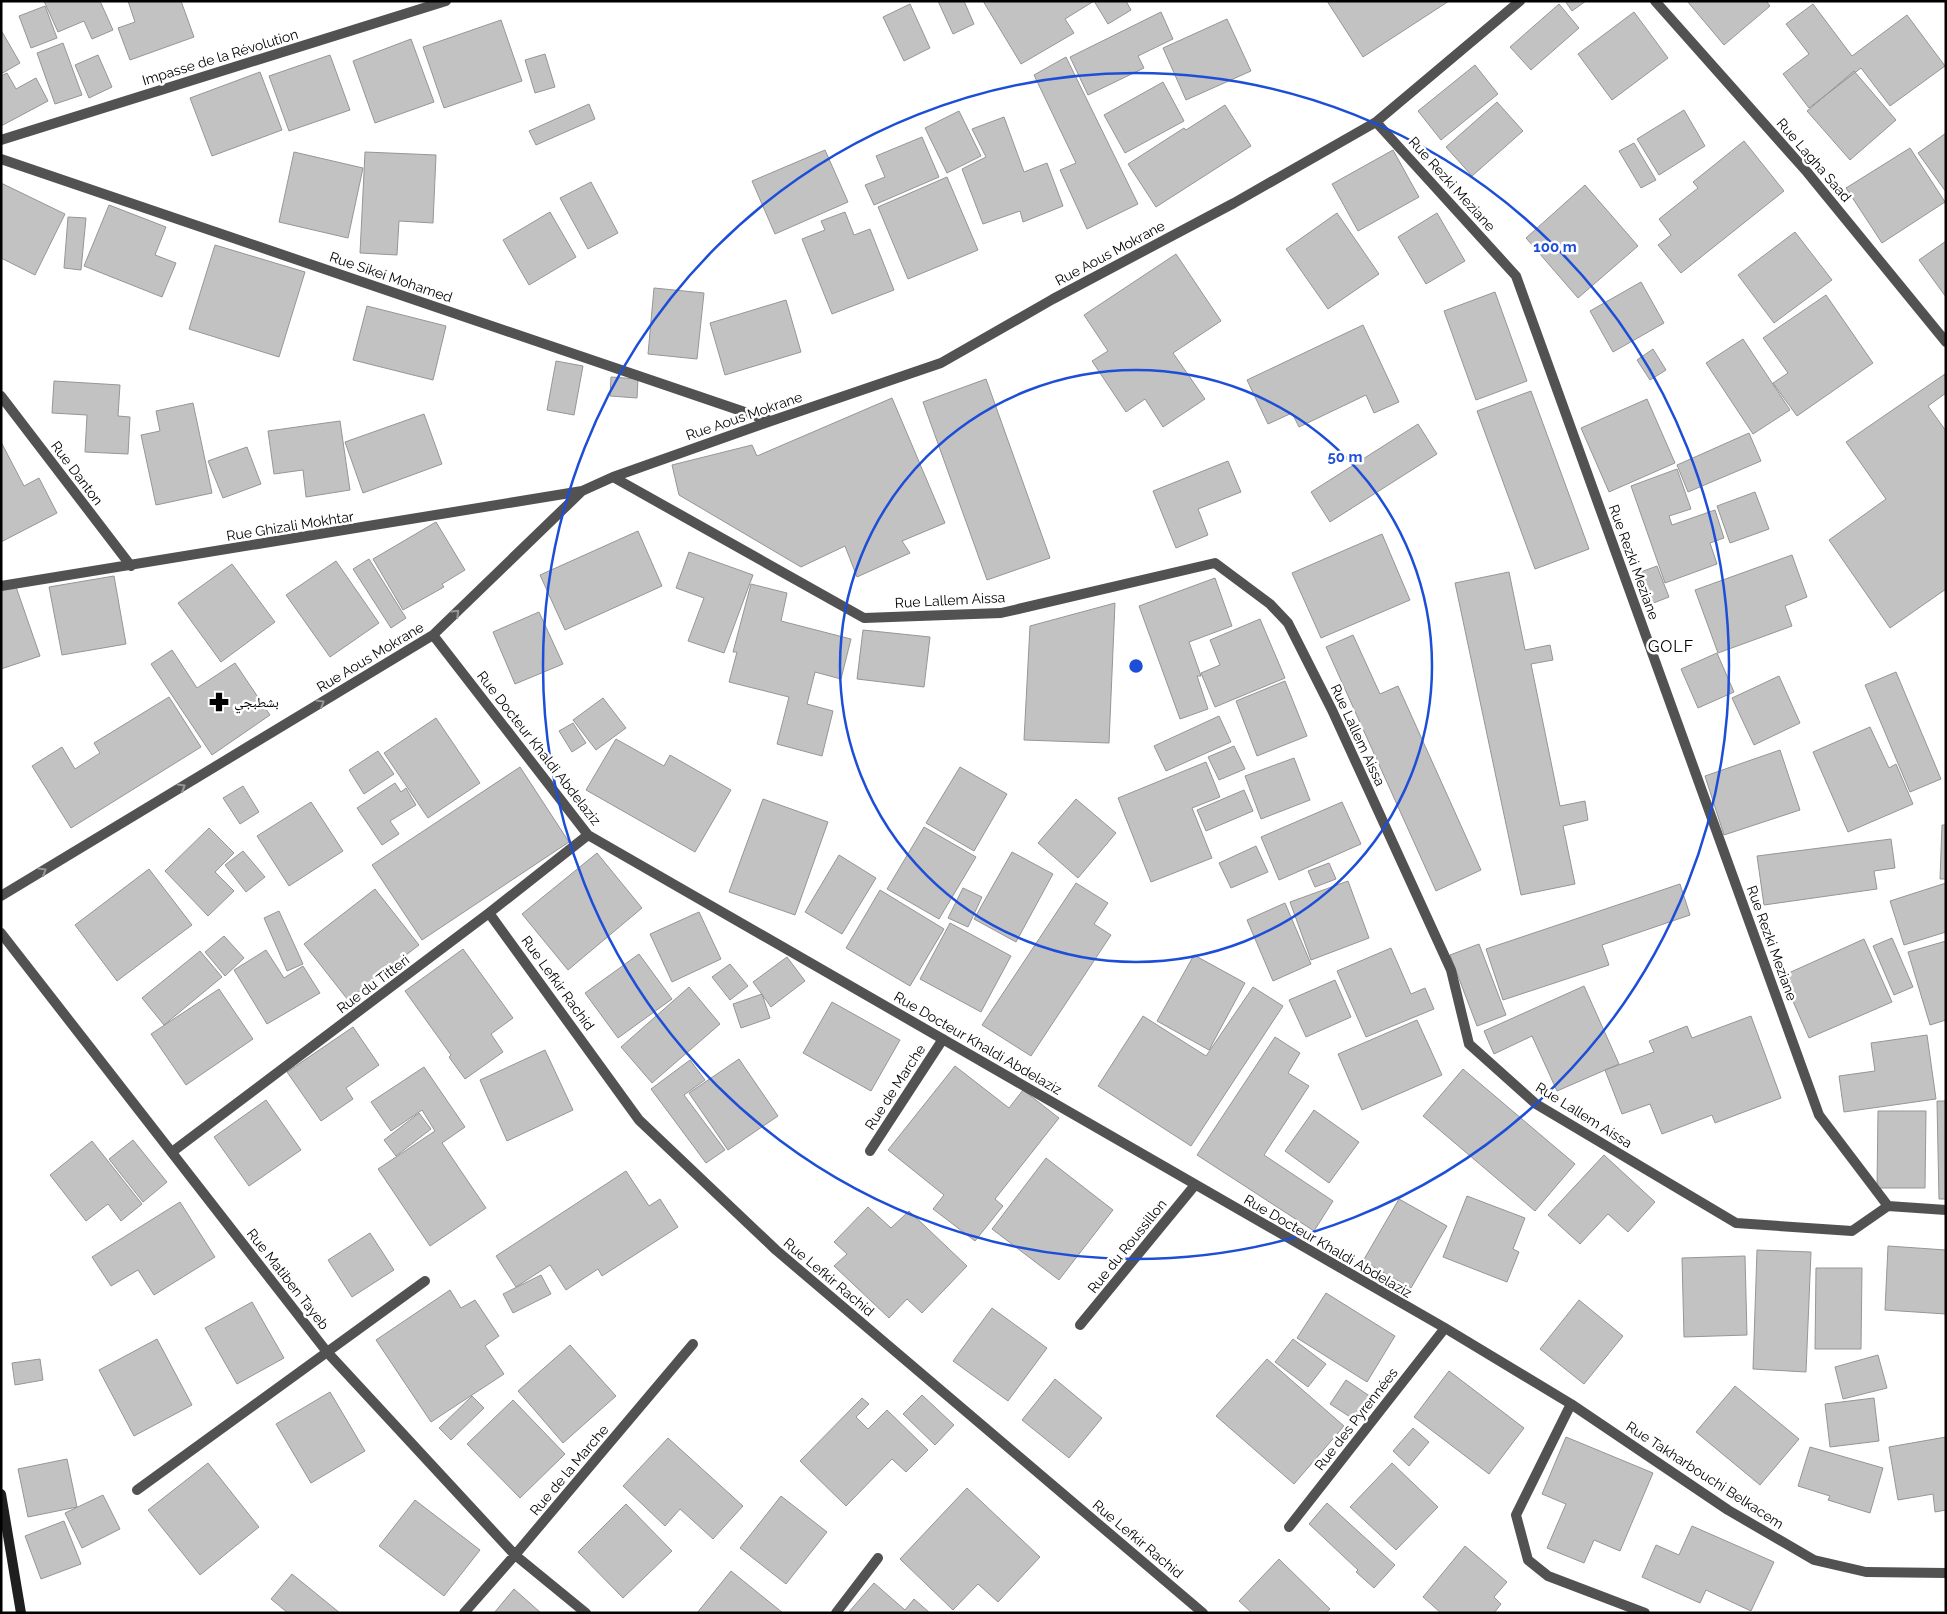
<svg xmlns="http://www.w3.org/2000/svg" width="1947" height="1614" font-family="Raleway,'Noto Naskh Arabic',sans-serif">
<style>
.building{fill:#c2c2c2;stroke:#969696}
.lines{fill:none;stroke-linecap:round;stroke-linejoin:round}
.street{stroke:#525252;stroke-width:10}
.secondary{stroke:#1f1f1f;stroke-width:10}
.oneway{stroke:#979797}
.ring{fill:none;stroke:#1d4ed8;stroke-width:2.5}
.labels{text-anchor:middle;stroke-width:5;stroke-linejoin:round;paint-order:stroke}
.street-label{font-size:14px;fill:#000;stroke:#fff}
.poi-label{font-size:14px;fill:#000;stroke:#fff;text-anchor:start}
.quarter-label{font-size:16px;letter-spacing:1px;fill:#000;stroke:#fff}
.centre{fill:#1d4ed8;stroke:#fff;stroke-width:2.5}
.ring-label{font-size:15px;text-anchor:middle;font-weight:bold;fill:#1d4ed8;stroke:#fff;stroke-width:5;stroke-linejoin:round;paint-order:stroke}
</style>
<rect width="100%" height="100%" fill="#fff"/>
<path class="building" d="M44,1h56l13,29 -21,9 -8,-18 -26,11z
M128,1h53l13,36 -64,23 -12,-32 17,-6z
M938,1h26l10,23 -21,10z
M983,1h143l5,9 -23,14 -14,-23 -29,18 9,14 -53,31z
M1327,1h122l-86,56z
M1565,1h21l-14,10z
M1687,1h79l4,5 -46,39z
M910,4l20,44 -26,13 -21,-44z
M1559,4l20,24 -48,42 -21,-23z
M1813,4l39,52 55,-41 38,51 -55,40 -29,-38 -52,40 -26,-34 26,-20 -23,-30z
M45,6l12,32 -26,10 -12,-32z
M1161,12l12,27 -35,17 6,12 -56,27 -18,-38z
M1634,12l34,46 -56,42 -34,-46z
M1227,19l24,52 -65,29 -23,-52z
M501,20l21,61 -78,27 -21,-61z
M1,30l19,33 -19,11z
M411,39l23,63 -59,21 -22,-62z
M63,43l19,52 -27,9 -18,-51z
M545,54l10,33 -20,6 -10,-33z
M98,55l14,32 -23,11 -14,-33z
M330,55l20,55 -61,21 -20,-55z
M1066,57l72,147 -51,25 -27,-59 16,-7 -42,-88z
M1475,65l23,29 -57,46 -23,-29z
M1854,71l42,49 -46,40 -43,-49z
M260,72l22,58 -70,26 -22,-58z
M7,73l9,16 20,-11 12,23 -47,25v-50z
M1163,82l21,39 -59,32 -21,-38z
M1497,102l26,29 -51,45 -26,-29z
M589,104l6,15 -59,26 -7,-14z
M1225,105l26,41 -95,61 -28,-43 56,-36 2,2z
M1684,110l21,36 -46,29 -22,-36z
M959,111l22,45 -34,17 -22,-45z
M1004,117l20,55 23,-9 16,43 -40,16 -3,-11 -37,13 -21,-55 24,-12 -14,-28z
M1946,133v59l-28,-39z
M922,137l17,40 -65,28 -9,-20 20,-8 -9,-21z
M1744,141l40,50 -103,82 -23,-28 13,-10 -12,-16 39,-31 -5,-6z
M1634,143l22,37 -15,8 -22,-37z
M1910,148l35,54 -63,41 -36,-55z
M825,150l23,52 -73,32 -23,-53z
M1393,150l26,47 -61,34 -26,-47z
M294,152l69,16 -15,70 -69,-16z
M365,152l71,3 -3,68 -34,-2 -2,34 -37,-2z
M947,177l31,73 -70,29 -30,-72z
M591,182l27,51 -30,16 -28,-51z
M1,183l64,31 -30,61 -34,-17z
M1585,185l53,61 -60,52 -52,-60z
M109,205l57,22 -11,28 21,8 -14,34 -78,-31z
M550,212l26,45 -47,28 -26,-45z
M845,212l9,23 16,-6 24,61 -62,24 -30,-75 23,-9 -4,-9z
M1337,213l42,61 -51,35 -42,-60z
M1437,213l28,48 -39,23 -28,-47z
M68,217l18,1 -5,52 -17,-2z
M1795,232l37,48 -58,43 -36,-48z
M1946,241v56l-27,-37z
M215,245l90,27 -26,85 -90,-28z
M1176,254l45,67 -48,32 32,46 -42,28 -18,-28 -19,13 -34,-51 16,-10 -24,-36z
M1641,282l23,41 -51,29 -23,-41z
M654,288l50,5 -7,66 -49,-5z
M1495,292l32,89 -51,19 -32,-89z
M1826,295l47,68 -76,53 -24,-33 15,-10 -25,-35z
M786,300l15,52 -76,23 -15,-52z
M367,306l79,20 -13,54 -80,-20z
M1363,325l36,77 -25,11 -8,-18 -67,32 -7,-14 -24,11 -21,-44z
M1743,339l47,71 -37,24 -47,-71z
M1653,349l13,21 -16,10 -13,-20z
M556,361l27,5 -9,49 -27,-5z
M1945,374l1,19 -18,13 18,25v158l-56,39 -61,-88 57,-41 -40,-57z
M611,377l27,2 -1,19 -27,-2z
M986,379l64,179 -63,22 -64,-178z
M54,381l66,4 -2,31 12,1 -2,37 -43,-2 2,-37 -35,-2z
M1531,391l58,158 -54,20 -58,-158z
M892,398l53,125 -43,18 8,12 -53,24 -12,-31 -44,21 -122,-72 -7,-30 80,-20 5,11z
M1647,399l28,64 -66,29 -28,-64z
M193,403l19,90 -56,12 -15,-70 19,-4 -4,-20z
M424,414l18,50 -79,29 -18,-51z
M340,421l10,69 -44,7 -3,-27 -29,4 -6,-43z
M1418,424l19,30 -107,68 -19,-30z
M1749,433l12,28 -73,31 -11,-27z
M1,442l23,44 15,-8 18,35 -56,29z
M247,447l14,37 -38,14 -15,-37z
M1228,461l13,31 -43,17 10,26 -32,13 -23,-57z
M1677,469l14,40 -22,7 3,9 43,-15 9,28 -14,5 7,21 -52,19 -34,-97z
M1755,492l14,37 -39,14 -13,-37z
M436,522l29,48 -23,14 2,3 -41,23 -30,-51z
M638,531l24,55 -97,44 -25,-55z
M1382,534l28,66 -89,38 -29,-65z
M689,552l64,23 -29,78 -36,-12 16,-43 -28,-10z
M1792,555l15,42 -22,9 7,20 -74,27 -23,-63z
M369,559l37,59 -15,10 -38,-59z
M336,561l43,62 -49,34 -44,-62z
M232,564l43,58 -54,40 -43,-59z
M1657,566l12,31 -18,7 -13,-31z
M1509,572l16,78 25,-5 3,15 -22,4 29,142 25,-5 3,19 -25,6 12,58 -54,11 -66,-312z
M114,576l12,68 -64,11 -13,-68z
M1215,578l17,48 -43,16 12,34h-4l11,33 -28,10 -41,-113z
M15,584l25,72 -39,13v-80z
M751,584l36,9 -6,28 70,18 -10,40 -26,-7 -8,32 26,7 -11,45 -45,-12 12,-47 -60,-15 8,-30h-4z
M1115,603l-6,140 -85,-3 6,-114z
M539,612l24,52 -48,20 -22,-52z
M1260,619l25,59 -70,29 -14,-34 19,-8 -10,-25z
M863,630l67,7 -6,50 -67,-8z
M1353,635l27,59 18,-8 83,184 -45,21 -110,-244z
M172,650l25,38 38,-25 35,52 -58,40 -61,-91z
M1717,653l17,39 -36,16 -17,-39z
M1896,672l45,107 -31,13 -45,-107z
M1779,676l21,47 -46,22 -22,-47z
M1285,681l22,55 -50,20 -21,-55z
M169,697l32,50 -130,81 -39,-62 30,-19 13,22 25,-16 -6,-10z
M603,698l23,30 -30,22 -23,-30z
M1219,716l12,26 -65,29 -12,-25z
M436,718l44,65 -52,35 -44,-65z
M573,723l13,20 -14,9 -13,-21z
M1870,727l19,41 7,-4 17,40 -65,28 -35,-80z
M616,739l48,27 6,-11 61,35 -36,62 -109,-62z
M1234,746l11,23 -26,11 -11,-23z
M1780,750l20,60 -76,25 -19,-59z
M378,751l16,23 -30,20 -15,-24z
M1294,758l16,42 -49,19 -16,-43z
M1206,762l14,35 -28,11 20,50 -61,24 -33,-84z
M520,767l49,75 -147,98 -50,-75z
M960,767l47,27 -33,57 -48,-28z
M395,783l6,9 5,-4 10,17 -26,16 9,13 -17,11 -25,-37z
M243,786l16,26 -19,12 -17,-26z
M1244,790l9,21 -47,20 -9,-21z
M763,799l65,23 -33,93 -66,-23z
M1076,799l40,34 -38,45 -40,-35z
M311,802l32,49 -54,35 -32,-50z
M1342,802l19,42 -82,36 -18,-43z
M1942,825h4v54h-6z
M924,827l52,30 -37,62 -52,-30z
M209,828l25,25 -19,19 19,19 -26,25 -43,-45z
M1891,839l4,29 -21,3 3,18 -113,16 -7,-49z
M1256,846l12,26 -37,16 -12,-25z
M243,851l22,26 -19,15 -21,-27z
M1012,852l41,22 -37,68 -42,-23z
M597,853l45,55 -74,62 -46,-56z
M839,855l37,23 -34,56 -37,-22z
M1329,863l7,16 -21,8 -7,-16z
M149,869l43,56 -75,56 -42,-56z
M1348,881l21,57 -58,22 -21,-58z
M1076,883l32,20 -14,21 17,11 -80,121 -49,-31z
M1946,883v49l-42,13 -14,-44z
M1680,884l10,31 -88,30 7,20 -106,35 -17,-51z
M963,888l19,9 -14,30 -20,-9z
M375,889l44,56 -71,55 -44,-56z
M880,890l64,39 -34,57 -64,-38z
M1285,903l26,61 -38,17 -26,-61z
M279,911l24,53 -16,7 -23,-53z
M699,912l22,47 -49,23 -22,-48z
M950,923l61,33 -30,56 -61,-33z
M224,936l20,22 -19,18 -20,-24z
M1892,938l21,49 -19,8 -21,-49z
M1864,939l28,63 -83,36 -27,-62z
M1946,941v79l-16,5 -22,-73z
M1479,944l27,71 -29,11 -27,-71z
M1391,948l20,46 14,-6 9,21 -68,28 -29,-66z
M463,949l50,69 -22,16 12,18 -38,27 -16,-22 2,-2 -46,-64z
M266,950l18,28 19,-12 17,27 -53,31 -33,-54z
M200,951l22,26 -58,48 -22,-27z
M639,954l33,45 -54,39 -33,-45z
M1194,955l51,28 -36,67 -52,-29z
M787,957l18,24 -34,26 -18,-25z
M730,964l18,22 -18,14 -18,-23z
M1335,980l16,37 -45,20 -17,-37z
M1584,986l35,78 -62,27 -25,-55 -38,18 -10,-23z
M689,987l31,37 -68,59 -31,-36z
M1253,987l30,19 -92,140 -93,-60 45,-70 63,40z
M219,989l34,50 -67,46 -35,-51z
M762,994l8,24 -29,10 -8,-24z
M832,1002l68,38 -29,51 -68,-38z
M1751,1016l30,82 -66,25 -3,-8 -50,19 -12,-30 -28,10 -17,-44 49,-18 -5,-11 38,-15 5,12z
M1417,1020l25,55 -80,35 -24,-56z
M353,1027l26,38 -33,23 7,11 -32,22 -34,-49z
M1927,1035l9,64 -92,13 -5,-36 36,-5 -4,-28z
M1275,1037l25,16 -12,20 21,13 -45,69 69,46 -19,30 -117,-76z
M545,1050l28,60 -66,31 -27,-61z
M739,1059l39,57 -50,34 -39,-57z
M690,1060l15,20 -21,15 41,55 -19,13 -55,-74z
M955,1066l54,42 14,-18 36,28 -64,81 8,7 -28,35 -42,-32 11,-14 -56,-45z
M424,1067l41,60 -23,16 44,65 -56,38 -52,-77 57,-38 -13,-21 -31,21 -20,-29z
M1463,1069l112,95 -40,47 -112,-95z
M266,1100l35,50 -52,36 -35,-49z
M1937,1101h9v98h-7z
M1314,1110l45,32 -30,41 -44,-32z
M1878,1111h48l-1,77h-48z
M419,1113l12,16 -35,27 -12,-16z
M133,1140l34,42 -24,20 -34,-43z
M92,1141l50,63 -21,17 -13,-17 -22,17 -36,-46z
M1604,1155l51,47 -27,30 -20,-18 -28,30 -32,-29z
M1046,1158l67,52 -54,70 -67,-51z
M626,1171l23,35 11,-7 18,28 -76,49 -4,-7 -32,21 -16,-25 -34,22 -20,-31z
M1467,1196l58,22 -12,31 6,3 -12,30 -64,-25z
M1399,1199l48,27 -36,62 -48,-27z
M180,1202l35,55 -61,38 -16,-25 -27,16 -19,-29z
M868,1207l23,21 18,-17 58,55 -45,47 -15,-14 -18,19 -55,-52 13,-12 -13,-12z
M370,1233l24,37 -42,27 -24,-37z
M1888,1246l58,4v64l-61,-4z
M1757,1250l54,2 -5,120 -53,-3z
M1745,1256l2,79 -63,2 -2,-79z
M1816,1268h46l-1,81h-46z
M541,1275l10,19 -38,19 -10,-19z
M450,1290l11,18 14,-8 24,36 -14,10 19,28 -73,48 -55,-82z
M1326,1293l69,43 -28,46 -70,-44z
M1579,1300l44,36 -39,48 -44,-35z
M252,1302l32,56 -47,26 -32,-56z
M992,1308l55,40 -39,53 -55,-40z
M157,1339l35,66 -58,31 -35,-66z
M1293,1339l33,25 -18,23 -33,-25z
M570,1345l46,51 -53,47 -45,-52z
M1878,1355l9,33 -44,11 -8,-32z
M40,1359l3,21 -28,5 -3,-22z
M1267,1359l77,67 -50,58 -78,-68z
M1449,1371l75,57 -35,46 -75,-57z
M1055,1379l47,39 -33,40 -47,-38z
M1346,1380l28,19 -16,23 -28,-18z
M1735,1386l64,53 -39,46 -64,-53z
M330,1392l35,59 -54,32 -35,-59z
M922,1395l32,30 -19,20 -32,-31z
M472,1396l12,12 -33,32 -12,-12z
M862,1398l7,6 -13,13 12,12 19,-19 41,40 -22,22 -14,-13 -46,47 -46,-45z
M1874,1398l5,43 -49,6 -5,-43z
M513,1400l52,54 -45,44 -53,-54z
M1413,1428l16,14 -20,24 -16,-15z
M1566,1437l87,36 -33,78 -26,-11 -10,23 -37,-15 19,-44 -24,-10z
M1946,1437v73l-11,2 -2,-18 -35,6 -9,-53z
M668,1438l75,68 -30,33 -33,-30 -15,17 -42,-40z
M1810,1447l73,21 -13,45 -42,-13 2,-4 -32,-10z
M67,1459l10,48 -49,10 -10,-48z
M208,1463l51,64 -59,48 -52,-65z
M1392,1463l46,44 -42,43 -46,-43z
M967,1488l73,69 -42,45 -20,-18 -25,26 -53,-51z
M103,1495l17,34 -38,19 -17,-35z
M781,1496l46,36 -41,52 -46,-36z
M415,1500l65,50 -36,46 -65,-50z
M1327,1503l68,62 -21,23 -18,-16 2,-2 -49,-46z
M626,1504l46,47 -49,47 -45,-46z
M64,1521l17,43 -40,15 -16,-43z
M1692,1526l82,36 -23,49 -45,-21 -6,13 -58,-26 14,-32 23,10z
M1465,1546l42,36 -13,15 7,7 -7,9h-53l-18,-16z
M1279,1559l51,50 -4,4h-74l-13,-12z
M731,1571l52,42h-86z
M292,1574l48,39h-52l-17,-14z
M874,1583l31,27 9,-11 16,14h-82z
M514,1589l27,24h-47z"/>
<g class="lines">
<path class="street" d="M1655,1l152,171 139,170
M1376,122l140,154 303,839 69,91
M1,140l445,-139
M1,159l770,262
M1,396l130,170
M613,477l251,141 137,-5 214,-50 55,41 18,19 44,87 119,260 18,74 67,60 200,119 116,8 36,-25 58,4
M1,586l581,-95
M433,635l155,200 857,493 126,76 157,106 86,50 52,12 80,1
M1,896l432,-261 149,-144 31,-14 158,-56 170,-58 112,-64 181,-96 142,-81 144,-121
M489,913l150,207 137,130 427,363
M1,933l326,419 188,203 71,58
M870,1151l73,-112
M172,1152l317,-239 99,-78
M1080,1325l115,-140
M1571,1404l-55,111 12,45 20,16 97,37
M137,1490l288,-209
M1289,1527l156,-199
M464,1613l51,-58 178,-211
M836,1613l42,-55"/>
<path class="secondary" d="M1,1494l20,119"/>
</g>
<defs><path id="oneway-chevron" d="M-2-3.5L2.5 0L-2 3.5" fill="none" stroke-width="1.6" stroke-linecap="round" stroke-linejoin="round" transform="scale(1.25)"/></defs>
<g class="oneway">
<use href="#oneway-chevron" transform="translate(456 613) rotate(-44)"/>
<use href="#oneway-chevron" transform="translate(321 703) rotate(-31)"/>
<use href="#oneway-chevron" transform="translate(182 787) rotate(-31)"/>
<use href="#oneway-chevron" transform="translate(43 871) rotate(-31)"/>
</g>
<g class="ring">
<circle cx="1136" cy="666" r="296"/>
<circle cx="1136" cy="666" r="593"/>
</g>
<defs>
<symbol id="pharmacy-bare" viewBox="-9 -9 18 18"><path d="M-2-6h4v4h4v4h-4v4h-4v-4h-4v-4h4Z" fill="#000" stroke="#fff" stroke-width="2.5" paint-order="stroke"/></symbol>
</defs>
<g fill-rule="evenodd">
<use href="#pharmacy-bare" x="205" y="688" width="28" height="28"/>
</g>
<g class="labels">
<g class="street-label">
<text transform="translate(220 57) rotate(-17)" y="5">Impasse de la Révolution</text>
<text transform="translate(1814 160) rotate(49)" y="5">Rue Lagha Saad</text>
<text transform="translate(1452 184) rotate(48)" y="5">Rue Rezki Meziane</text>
<text transform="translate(1110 253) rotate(-28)" y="5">Rue Aous Mokrane</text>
<text transform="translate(391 277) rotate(19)" y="5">Rue Sikei Mohamed</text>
<text transform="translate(744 416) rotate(-19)" y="5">Rue Aous Mokrane</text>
<text transform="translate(77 473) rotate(53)" y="5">Rue Danton</text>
<text transform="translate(290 526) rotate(-9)" y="5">Rue Ghizali Mokhtar</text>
<text transform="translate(1634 562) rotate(70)" y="5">Rue Rezki Meziane</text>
<text transform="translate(950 600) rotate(-3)" y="5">Rue Lallem Aissa</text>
<text transform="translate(370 657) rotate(-31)" y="5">Rue Aous Mokrane</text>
<text transform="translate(1358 735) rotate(65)" y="5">Rue Lallem Aissa</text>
<text transform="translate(539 748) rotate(52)" y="5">Rue Docteur Khaldi Abdelaziz</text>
<text transform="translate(1772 943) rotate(70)" y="5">Rue Rezki Meziane</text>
<text transform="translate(558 983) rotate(54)" y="5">Rue Lefkir Rachid</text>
<text transform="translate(373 984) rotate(-37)" y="5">Rue du Titteri</text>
<text transform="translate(978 1043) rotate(30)" y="5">Rue Docteur Khaldi Abdelaziz</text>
<text transform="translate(895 1087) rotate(-57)" y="5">Rue de Marche</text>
<text transform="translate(1584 1115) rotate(32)" y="5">Rue Lallem Aissa</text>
<text transform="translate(1127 1246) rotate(-51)" y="5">Rue du Roussillon</text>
<text transform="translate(1328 1246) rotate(30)" y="5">Rue Docteur Khaldi Abdelaziz</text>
<text transform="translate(829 1277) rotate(40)" y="5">Rue Lefkir Rachid</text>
<text transform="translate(288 1279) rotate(52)" y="5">Rue Matiben Tayeb</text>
<text transform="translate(1356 1419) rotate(-52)" y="5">Rue des Pyrennées</text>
<text transform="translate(569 1470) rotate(-50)" y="5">Rue de la Marche</text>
<text transform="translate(1705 1475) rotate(33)" y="5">Rue Takharbouchi Belkacem</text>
<text transform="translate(1138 1539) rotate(40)" y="5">Rue Lefkir Rachid</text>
</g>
<g class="poi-label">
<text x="234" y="707">بشطبجي</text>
</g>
<g class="quarter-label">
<text x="1671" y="652">GOLF</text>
</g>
</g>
<circle cx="1136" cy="666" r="8" class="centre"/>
<g class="ring-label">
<text x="1555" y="252">100 m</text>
<text x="1345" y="462">50 m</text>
</g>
<rect width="1947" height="1614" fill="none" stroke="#000000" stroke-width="5"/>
</svg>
